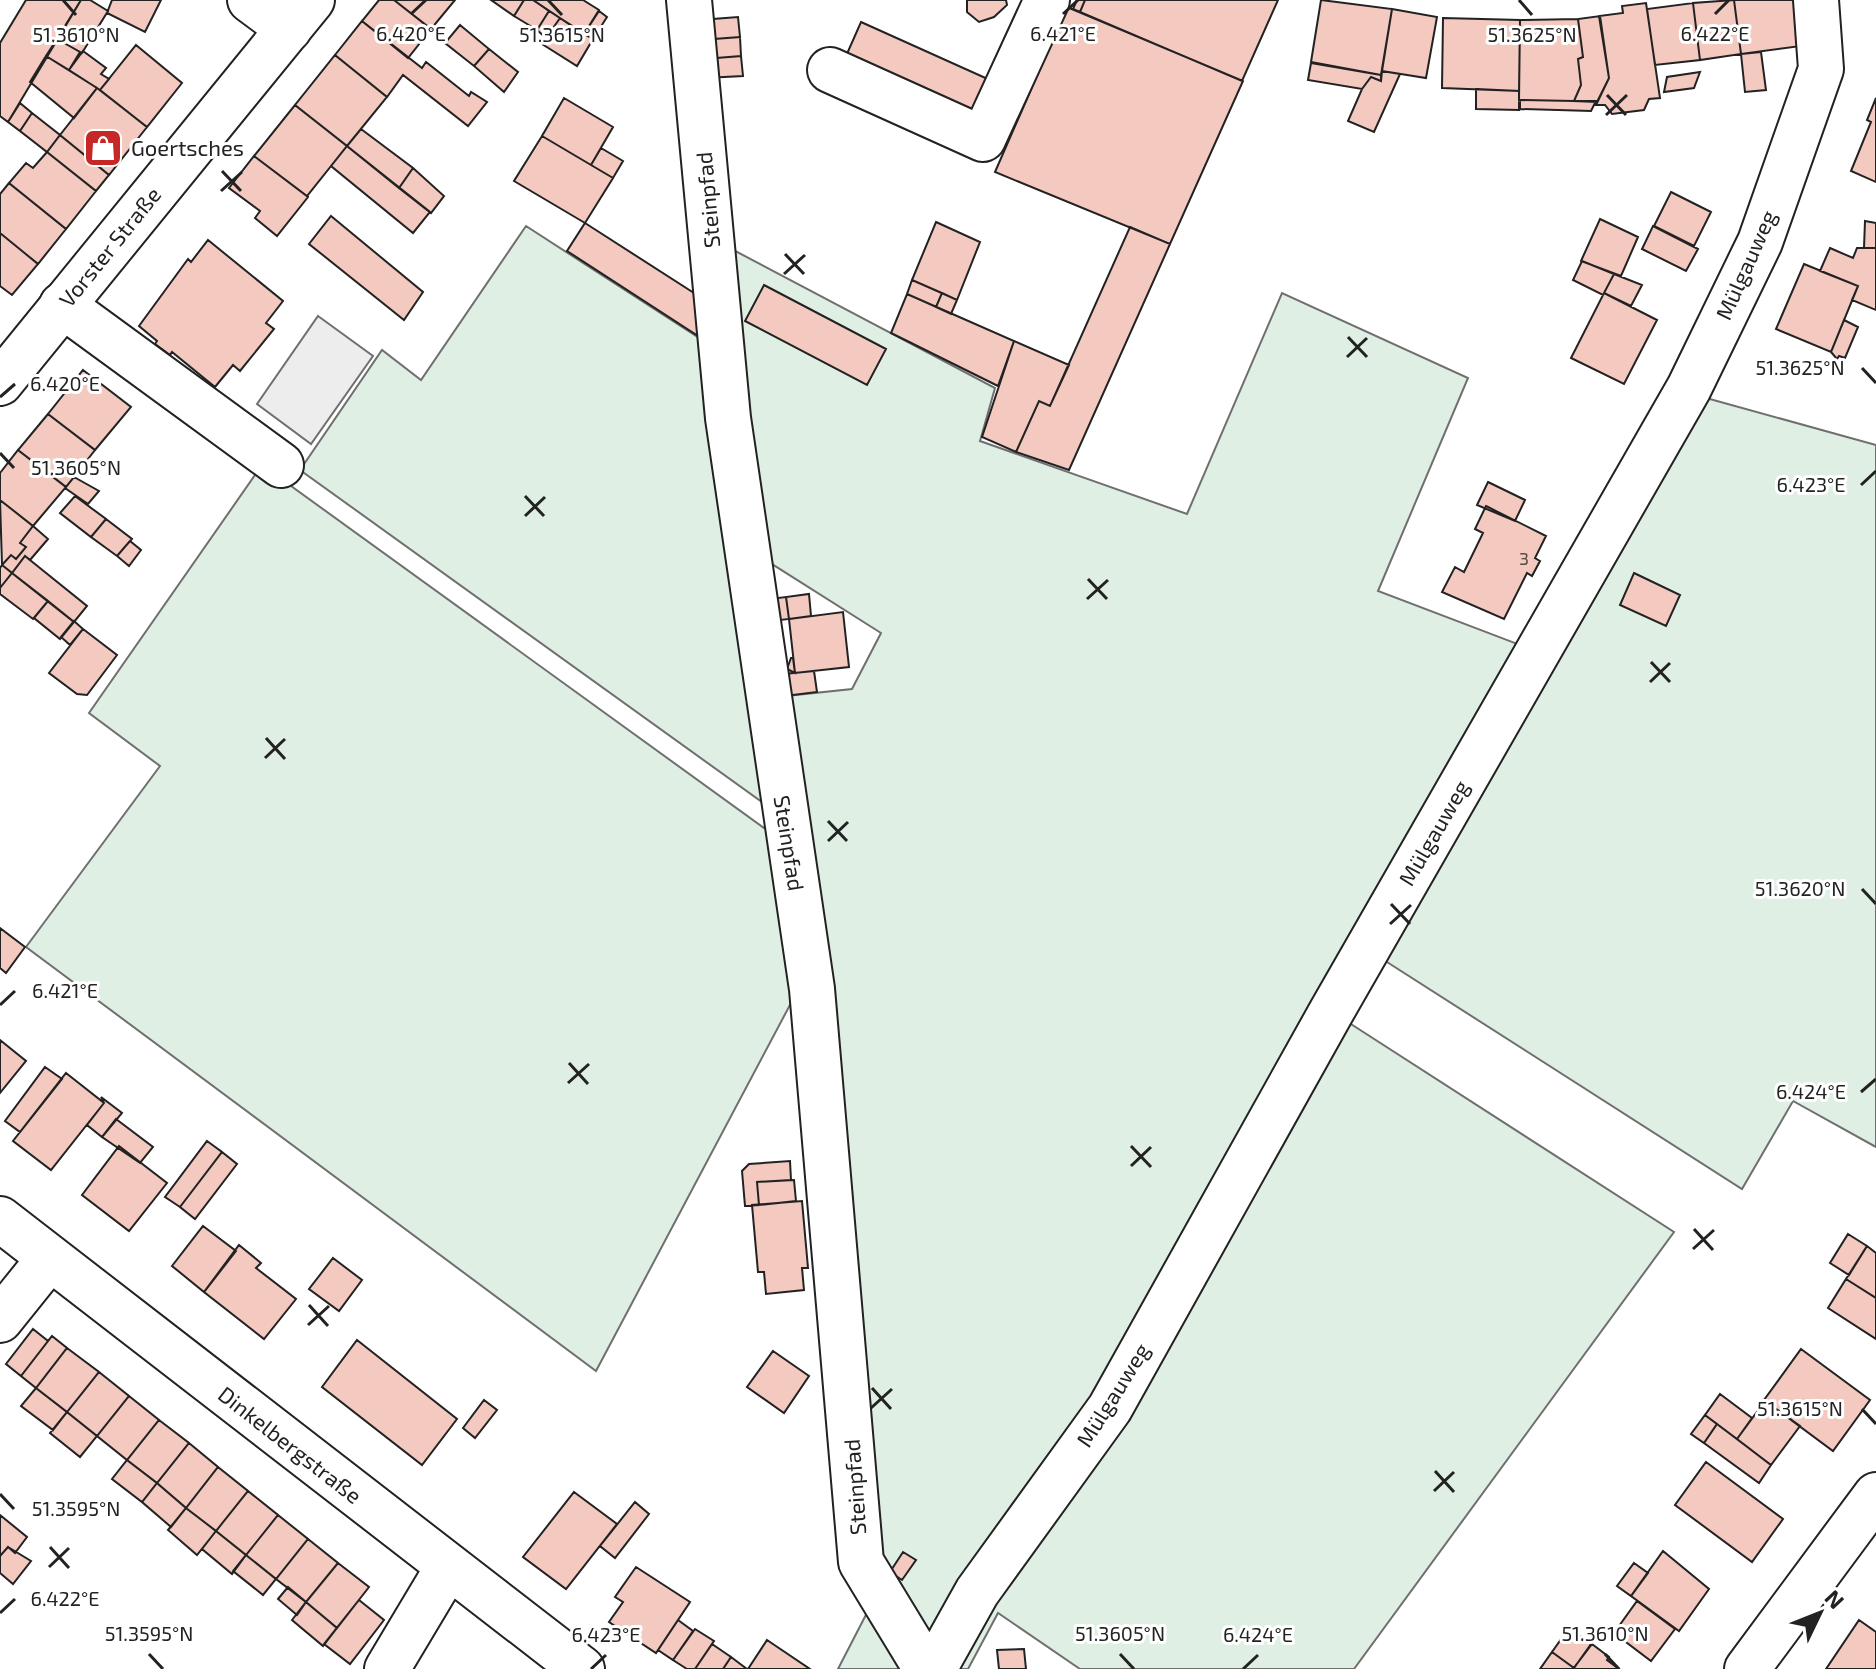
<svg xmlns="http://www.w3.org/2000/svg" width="1876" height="1669" font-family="'Exo 2',sans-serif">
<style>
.green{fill:#e0efe3;stroke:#6f6f6f;stroke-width:2}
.parking{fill:#ededed;stroke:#6f6f6f;stroke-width:2}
.building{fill:#f3c9c0;stroke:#222;stroke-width:2}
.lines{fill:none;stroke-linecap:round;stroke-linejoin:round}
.minor-casing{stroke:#222;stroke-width:48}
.major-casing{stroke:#222;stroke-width:48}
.minor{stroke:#fff;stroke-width:44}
.major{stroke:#fff;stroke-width:44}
.ticks{fill:none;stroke:#222;stroke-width:3}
.labels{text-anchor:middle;stroke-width:6;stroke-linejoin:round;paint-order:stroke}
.number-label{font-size:18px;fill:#564c4a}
.poi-label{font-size:22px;fill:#222;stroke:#fff;text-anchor:start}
.street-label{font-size:22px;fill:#222;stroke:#fff}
.ticks-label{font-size:20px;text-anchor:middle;fill:#222;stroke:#fff;stroke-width:6;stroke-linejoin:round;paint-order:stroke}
</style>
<rect width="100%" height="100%" fill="#fff"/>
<path class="green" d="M526,226l187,121 60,463 -473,-340 82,-120 39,30z
M722,244l273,144 -15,53 207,73 95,-221 186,85 -90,213 150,57 -430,752 -165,242 -63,-78 -93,-867 75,-8 29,-56 -125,-79z
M1699,396l177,49v702l-83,-46 -51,88 -366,-234z
M262,465l502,363 6,-10 30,168 -204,385 -570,-424 134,-181 -71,-53z
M1340,1017l334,215 -320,437h-274l-82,-56 -30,56h-19z
M871,1605l44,64h-77z"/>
<path class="parking" d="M318,316l55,40 -62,88 -54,-40z"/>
<path class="building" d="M26,0h55l-73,122 -8,-6v-73z
M81,0h9l18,11 -26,42 -25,-14z
M112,0h49l-16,32 -38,-19z
M379,0h15l37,29 -23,29 -46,-37z
M394,0h61l-24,29z
M491,0h33l-10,16z
M524,0h9l16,11 -12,19 -23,-14z
M533,0h50l16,10 -15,24z
M967,0h39l1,5 -13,12 -15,5 -12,-10z
M1077,0h8l-5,12 -7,-3z
M1085,0h193l-36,81 -162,-69z
M1321,0l71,9 -11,66 -70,-13z
M1734,0h60l7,46 -60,8z
M1734,0l7,54 -41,6 -7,-57z
M1646,3l14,95 -11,1 -5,11 -32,4 -7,-9h-9l13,-27 -10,-62 24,-3 -1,-7z
M1693,3l7,57 -45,5 -8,-56z
M1067,7l176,74 -73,163 -175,-72z
M1392,9l45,8 -11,61 -44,-7z
M549,11l11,7 -14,20 -9,-8z
M599,11l8,6 -14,22 -9,-5z
M1600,16l9,62 -12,24 -23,-1 7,-16 -3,-26 5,-2 -5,-38z
M738,17l2,20 -39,3 -1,-20z
M560,18l33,21 -16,27 -35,-22z
M1443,18l77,2 -1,71 -77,-3z
M1578,19l5,38 -5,2 3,26 -7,16 -55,-1 1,-80z
M362,21l60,47 4,-6 43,34 2,-4 16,10 -19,24 -65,-51 -16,22 -52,-42z
M861,22l129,58 -16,34 -128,-58z
M460,25l29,24 -15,17 -29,-23z
M740,37l1,19 -37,3 -3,-19z
M57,39l23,13 -11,18 -23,-14z
M136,45l46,38 -35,44 -47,-37z
M489,49l29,23 -14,20 -30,-26z
M83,51l23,17 -5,6 8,5 -9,11 -31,-20z
M1761,52l5,38 -21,2 -4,-38z
M335,55l52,42 -40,49 -52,-41z
M46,56l51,32 -23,30 -44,-36z
M741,56l2,20 -38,2 -1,-19z
M1311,63l70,12v6l-10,-4 -9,12 -54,-9z
M1382,71l18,3 -26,58 -26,-11 14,-32 9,-12 10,4z
M1700,72l-6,16 -30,4 3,-15z
M97,88l50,39 -38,48 -49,-40z
M1476,89l43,2v19l-43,-1z
M564,98l49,29 -22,38 -49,-29z
M1876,98v84l-25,-11 20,-49 -4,-2z
M1520,100l54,1h22l-5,10 -71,-2z
M20,103l12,10 -12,18 -12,-9z
M295,105l52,41 -40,50 -53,-40z
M32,113l28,22 -13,17 -27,-21z
M361,129l52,39 -14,20 -52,-42z
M60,135l49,40 -13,16 -49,-39z
M542,136l71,42 -28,45 -71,-42z
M347,146l83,66 -17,21 -82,-67z
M601,148l22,13 -10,17 -22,-13z
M47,152l49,39 -30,38 -57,-46 17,-20 7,5z
M254,156l54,41 -31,39 -22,-18 5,-7 -31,-23z
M413,168l31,28 -13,17 -32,-25z
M9,183l57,46 -28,35 -38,-31v-39z
M1671,192l40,20 -17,34 -40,-20z
M331,216l92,76 -19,28 -95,-76z
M1600,219l38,18 -17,39 -40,-15z
M1865,221l11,2v25h-12z
M936,222l44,20 -23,58 -45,-20z
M585,223l123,79 4,43 -145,-94z
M1653,226l45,23 -12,22 -44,-22z
M1130,227l40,17 -101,226 -53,-18 23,-51 11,5z
M0,233l38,31 -26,31 -12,-9z
M208,240l75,61 -17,22 8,6 -34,42 -7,-6 -18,22 -43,-35 -2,3 -15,-11 2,-3 -18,-15 49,-67 3,3z
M1830,248l23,10 4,-10h19v62l-24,-10 6,-14 -38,-15z
M1582,261l32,13 -11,21 -30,-15z
M1804,264l54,22 -27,66 -55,-23z
M1614,274l28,11 -11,21 -27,-13z
M912,280l30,13 -6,14 -29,-13z
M764,285l122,64 -19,36 -122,-64z
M942,293l15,7 -6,14 -15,-7z
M1604,293l53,27 -33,64 -53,-26z
M907,294l107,47 -16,45 -107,-53z
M1844,320l14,7 -13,31 -6,-2 -2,3 -6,-7z
M1014,341l55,24 -19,41 -11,-5 -23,51 -34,-15z
M83,370l48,37 -36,43 -47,-36z
M48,414l47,36 -29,37 -48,-37z
M18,450l48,37 -33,39 -33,-26v-27z
M74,477l25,14 -11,13 -23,-16z
M1488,482l37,18 -10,21 -38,-16z
M75,496l31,23 -15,18 -31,-24z
M0,500l33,26 -13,17 6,4 -10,12 -5,-4 -9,10z
M1486,506l60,30 -11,22 5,3 -8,15 -5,-3 -23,46 -62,-27 13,-25 9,5 19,-39 -8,-4z
M106,519l26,20 -15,17 -26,-19z
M33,526l15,13 -18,21 -5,-4 -13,17 -10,-8 9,-10 5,4 10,-12 -6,-4z
M130,541l11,9 -12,16 -12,-10z
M25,556l62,50 -13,16 -62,-49z
M2,565l10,8 -12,15v-20z
M12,573l36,28 -15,18 -33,-25v-6z
M1634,573l46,22 -14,31 -46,-21z
M809,594l2,22 -22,3 -3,-22z
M786,597l3,22 -17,2 -3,-22z
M48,601l26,21 -14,17 -26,-21z
M843,612l6,55 -54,6 -6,-54z
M74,621l9,8 -13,16 -9,-8z
M83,629l34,26 -30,40 -10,-1 -28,-21z
M791,658h2l2,15 -8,-4z
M814,671l3,21 -40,5 -3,-22z
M0,928l25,19 -19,26 -6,-5z
M0,1040l26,21 -26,32z
M45,1067l17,12 -42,53 -15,-11z
M66,1073l38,30 -53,67 -38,-29z
M101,1097l21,16 -20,24 -15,-12 17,-22z
M116,1119l37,28 -13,16 -38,-26z
M207,1141l15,11 -42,55 -15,-10z
M119,1146l48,37 -38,48 -47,-36z
M222,1152l15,12 -42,55 -15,-12z
M790,1161l1,19 -34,2 2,23 -14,1 -3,-35 7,-7z
M794,1180l2,21 -37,4 -2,-23z
M802,1201l6,67h-6l2,22 -38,4 -2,-22h-6l-6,-67z
M203,1226l33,25 -32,41 -32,-26z
M1848,1234l19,12 -18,29 -19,-12z
M239,1245l22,18 -5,5 40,31 -32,40 -60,-47z
M1867,1246l9,7v45l-30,-19z
M333,1258l29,22 -23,31 -30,-22z
M1846,1279l30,19v41l-48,-31z
M33,1329l15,12 -27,35 -15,-12z
M52,1336l15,12 -31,40 -15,-12z
M357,1340l100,79 -35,46 -100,-78z
M67,1348l32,24 -32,40 -31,-24z
M1801,1349l69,51 -37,51 -69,-51z
M773,1351l36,25 -25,37 -37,-26z
M99,1372l30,24 -32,40 -30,-24z
M36,1388l31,24 -14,18 -32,-24z
M1720,1394l32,24 -15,21 -32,-24z
M129,1396l30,24 -32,40 -30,-24z
M484,1400l13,10 -22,28 -12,-10z
M1765,1401l35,25 -29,39 -34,-26z
M67,1412l30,24 -17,21 -30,-24z
M1705,1415l12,9 -13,19 -13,-9z
M159,1420l30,23 -32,40 -30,-23z
M1717,1424l54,41 -12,18 -55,-40z
M189,1443l29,24 -32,41 -29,-25z
M127,1460l30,23 -15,19 -30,-23z
M1706,1462l77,57 -31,43 -77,-57z
M218,1467l30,24 -32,40 -30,-23z
M157,1483l29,25 -15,19 -29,-25z
M248,1491l30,24 -32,40 -30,-24z
M574,1492l43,32 -51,65 -43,-32z
M635,1502l14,12 -34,44 -15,-12z
M186,1508l30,23 -19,24 -29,-25z
M0,1515l27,22 -12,16 -7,-6 -8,9z
M278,1515l30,24 -32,40 -30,-24z
M216,1531l30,24 -14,19 -30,-25z
M308,1539l30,24 -32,39 -30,-23z
M8,1547l23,14 -18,23 -13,-11v-17z
M1663,1551l46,38 -30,42 -48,-35z
M903,1552l13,8 -14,20 -12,-8z
M246,1555l30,24 -13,16 -30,-24z
M338,1563l31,24 -32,41 -31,-26z
M1634,1563l14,10 -17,23 -14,-10z
M636,1567l54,35 -34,51 -47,-31 14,-20 -8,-5z
M288,1587l18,15 -9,13 -19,-16z
M359,1600l25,20 -34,44 -26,-20z
M1637,1601l38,28 -24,32 -37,-28z
M306,1602l31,26 -14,18 -31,-26z
M678,1620l15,11 -20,29 -15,-10z
M1859,1620l17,12v37h-50z
M1569,1628l22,16 -17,24 -22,-16z
M695,1629l19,12 -19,28h-8l-14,-9z
M767,1640l43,29h-62z
M712,1644l19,13 -8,12h-28z
M1592,1644l17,13 -2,3 12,9h-46z
M1024,1649l2,20h-27l-2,-19z
M1552,1652l22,16 -1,1h-33z
M731,1657l16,12h-24z"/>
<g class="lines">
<defs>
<path id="minor" d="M250,0l39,29
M689,0l39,418 84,571 49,573 65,107
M830,70l153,69 64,-139
M62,305l219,160
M0,1219l582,450
M0,1320l49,-61
M387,1669l61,-102
M934,1669l43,-77 133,-184 220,-394 359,-626 71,-146 61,-173 -5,-69
M1747,1669l129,-174"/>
<path id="major" d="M0,383l312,-383"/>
</defs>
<use href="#minor" class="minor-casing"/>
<use href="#major" class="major-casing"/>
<use href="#minor" class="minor"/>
<use href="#major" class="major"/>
</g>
<path class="ticks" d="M63,0l13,15M548,0l14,15M1519,0l13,15M411,14l15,-14M1063,14l15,-14M1715,14l14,-14M1607,95l19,20M1606,115l21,-20M222,171l19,20M221,191l21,-19M785,254l19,20M784,274l21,-19M1348,337l19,20M1347,357l20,-19M1862,368l14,15M0,397l15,-13M0,453l14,15M1861,485l15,-14M525,496l19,20M525,516l20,-19M1088,579l19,20M1087,599l21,-19M1651,662l19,20M1650,682l20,-19M266,738l19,21M265,758l20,-19M828,821l19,20M828,841l20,-19M1862,889l14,15M1391,904l19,20M1390,924l21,-19M0,1005l15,-14M569,1063l19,21M568,1083l21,-19M1861,1092l15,-13M1131,1146l20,21M1131,1166l20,-19M1694,1229l19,21M1693,1249l21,-19M309,1305l19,21M308,1325l21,-19M872,1388l19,21M871,1408l21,-19M1862,1409l14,15M1435,1471l19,21M1434,1491l20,-19M0,1494l14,15M50,1547l19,21M49,1567l20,-19M0,1613l15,-14M149,1654l14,15M1120,1654l14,15M1605,1654l14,15M591,1669l15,-14M1243,1669l15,-14"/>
<defs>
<symbol id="shop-square" viewBox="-11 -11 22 22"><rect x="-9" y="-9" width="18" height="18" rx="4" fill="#c62828" stroke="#fff"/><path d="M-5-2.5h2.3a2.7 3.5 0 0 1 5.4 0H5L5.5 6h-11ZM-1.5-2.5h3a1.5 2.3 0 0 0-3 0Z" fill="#fff"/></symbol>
</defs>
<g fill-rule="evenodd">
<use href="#shop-square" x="81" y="126" width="44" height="44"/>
</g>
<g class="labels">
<g class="number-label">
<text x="1524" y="565">3</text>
</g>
<g class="poi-label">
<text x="131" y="156">Goertsches</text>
</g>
<g class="street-label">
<text transform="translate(708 200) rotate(-95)" y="8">Steinpfad</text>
<text transform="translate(110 247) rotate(-51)" y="8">Vorster Straße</text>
<text transform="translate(1746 265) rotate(-66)" y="8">Mülgauweg</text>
<text transform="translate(1434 833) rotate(-60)" y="8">Mülgauweg</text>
<text transform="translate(789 843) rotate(81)" y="8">Steinpfad</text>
<text transform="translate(1113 1395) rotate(-58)" y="8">Mülgauweg</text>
<text transform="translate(290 1445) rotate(38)" y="8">Dinkelbergstraße</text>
<text transform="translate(855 1487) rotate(-94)" y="8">Steinpfad</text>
</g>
</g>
<g class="ticks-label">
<text x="411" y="41">6.420°E</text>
<text x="1063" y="41">6.421°E</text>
<text x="1715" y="41">6.422°E</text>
<text x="76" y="42">51.3610°N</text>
<text x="562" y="42">51.3615°N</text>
<text x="1532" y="42">51.3625°N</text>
<text x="1800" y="375">51.3625°N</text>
<text x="65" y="391">6.420°E</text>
<text x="76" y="475">51.3605°N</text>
<text x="1811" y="492">6.423°E</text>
<text x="1800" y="896">51.3620°N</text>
<text x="65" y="998">6.421°E</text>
<text x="1811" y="1099">6.424°E</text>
<text x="1800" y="1416">51.3615°N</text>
<text x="76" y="1516">51.3595°N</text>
<text x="65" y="1606">6.422°E</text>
<text x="149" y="1641">51.3595°N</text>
<text x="1120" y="1641">51.3605°N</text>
<text x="1605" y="1641">51.3610°N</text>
<text x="606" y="1642">6.423°E</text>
<text x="1258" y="1642">6.424°E</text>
</g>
<g transform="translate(1820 1613) rotate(47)" stroke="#ffffff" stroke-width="6" paint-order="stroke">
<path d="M0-6L14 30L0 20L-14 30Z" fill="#222222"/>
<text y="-12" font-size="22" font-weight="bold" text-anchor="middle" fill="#222222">N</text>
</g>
</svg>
